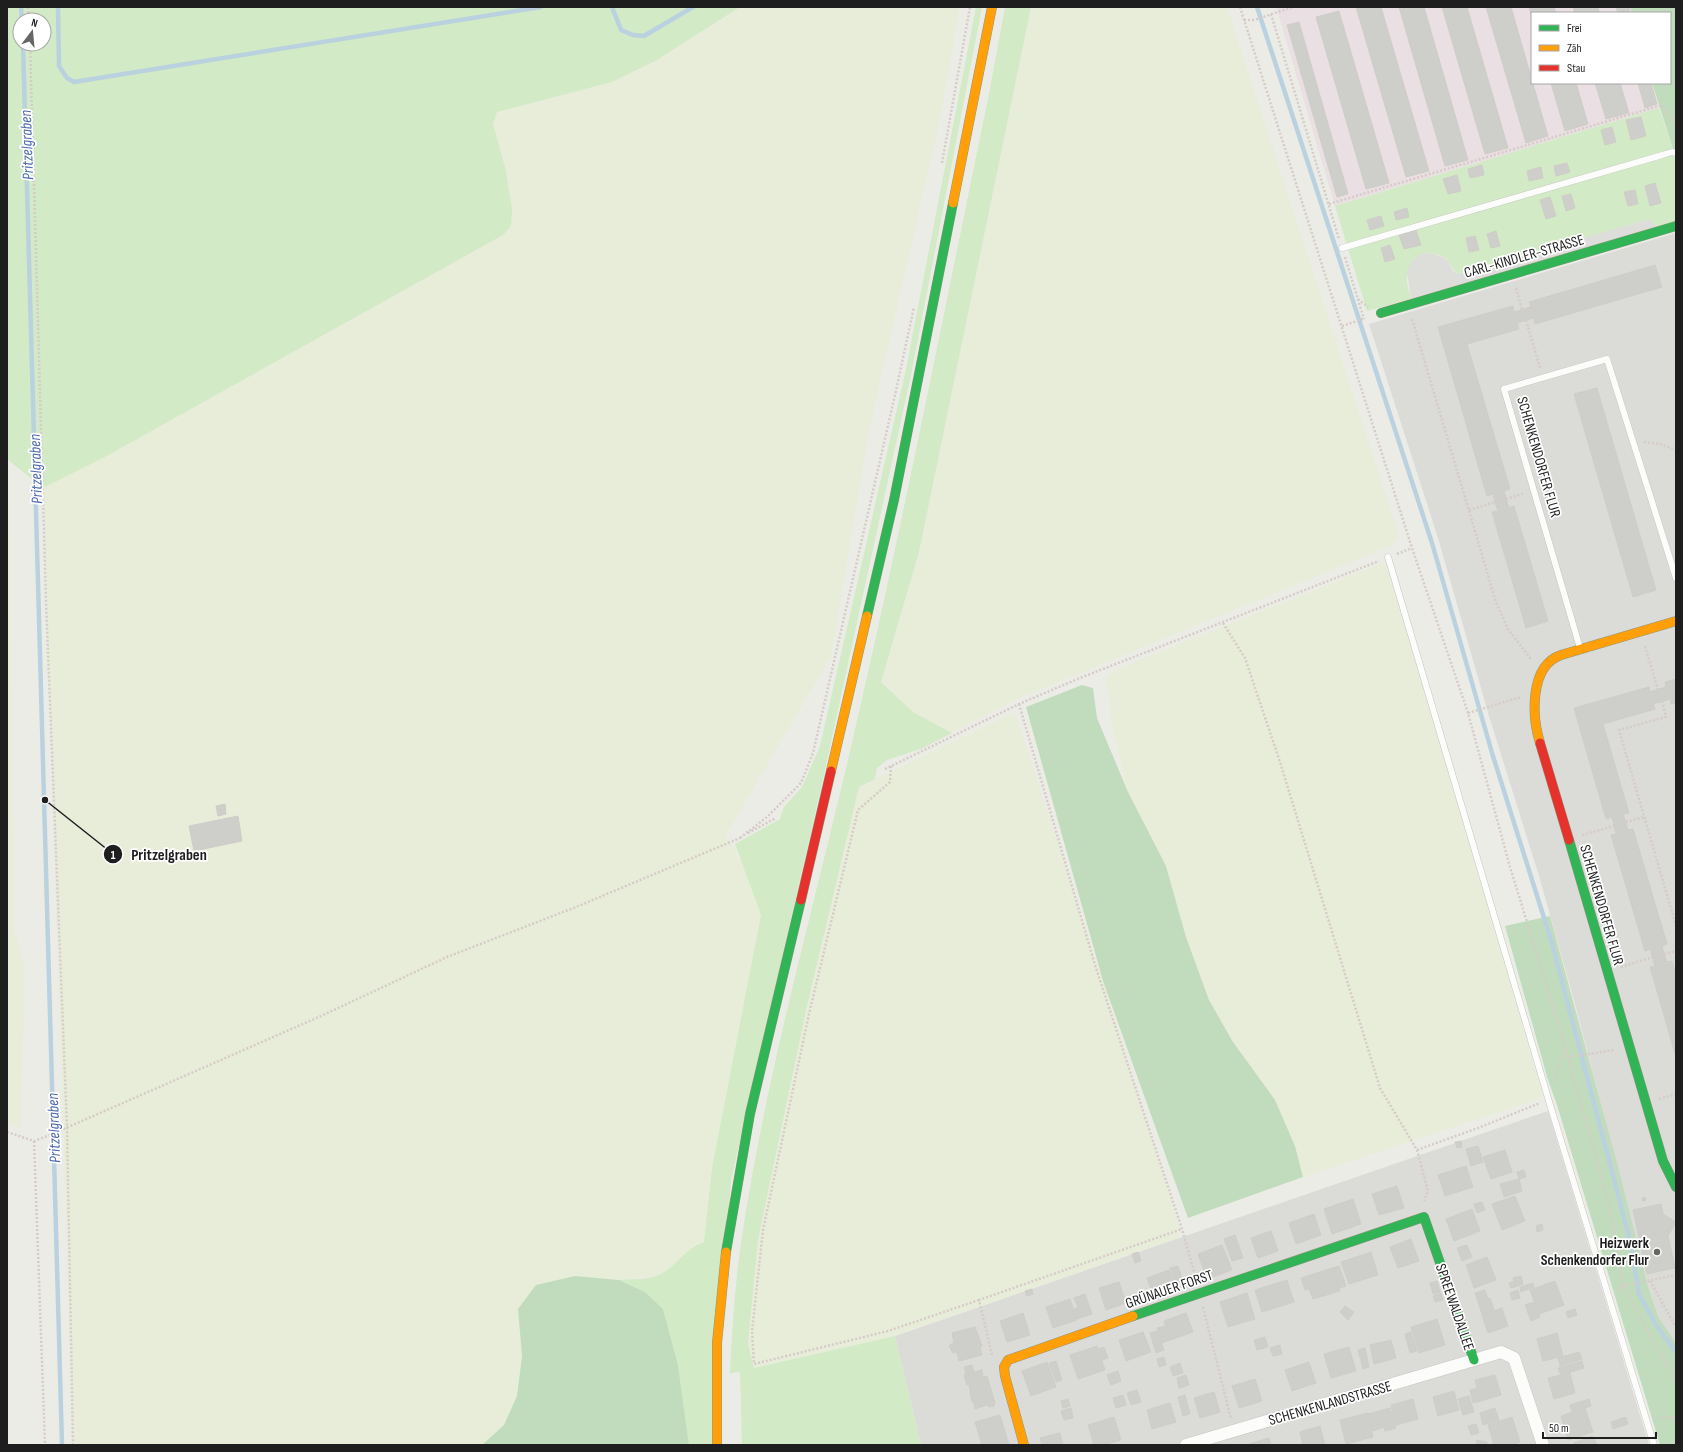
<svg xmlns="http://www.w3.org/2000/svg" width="1683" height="1452" font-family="'Sofia Sans Condensed',sans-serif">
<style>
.residential{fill:#dbdbd8}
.industrial{fill:#eae0e4}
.farmland{fill:#e8edda}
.grass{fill:#d2eac5;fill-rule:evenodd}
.forest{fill:#c1dcbc}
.parking{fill:#ddddda}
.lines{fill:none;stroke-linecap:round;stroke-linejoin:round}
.stream{stroke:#bad1df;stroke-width:4.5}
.building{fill:#cececa;stroke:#cfcdc8}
.lane-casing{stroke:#c5c5c3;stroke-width:7}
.street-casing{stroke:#c5c5c3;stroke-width:13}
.fast-casing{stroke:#90967e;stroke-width:10}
.slow-casing{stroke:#90967e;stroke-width:10}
.jam-casing{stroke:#90967e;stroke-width:10}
.path{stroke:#d6cbc7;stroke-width:2.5;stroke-dasharray:2 2;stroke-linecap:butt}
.lane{stroke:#fcfcfb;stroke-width:6}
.street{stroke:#fcfcfb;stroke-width:12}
.fast{stroke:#30b455;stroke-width:9}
.slow{stroke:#ff9f0a;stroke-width:9}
.jam{stroke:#e5322d;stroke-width:9}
.poi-dot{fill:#666664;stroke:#fff;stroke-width:1.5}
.labels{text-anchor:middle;stroke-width:3.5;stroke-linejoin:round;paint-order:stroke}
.street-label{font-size:15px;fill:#1e1e1e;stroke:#fff}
.poi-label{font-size:15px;font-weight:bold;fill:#1e1e1e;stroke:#fff;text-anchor:end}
.water-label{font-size:16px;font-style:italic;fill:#4b69ad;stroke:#fff}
.leader{fill:none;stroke:#1e1e1e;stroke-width:1.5}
.callout-dot{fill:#1e1e1e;stroke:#fff;stroke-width:1.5}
.mark-label{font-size:12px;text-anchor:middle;font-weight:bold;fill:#fff}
.callout-label{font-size:16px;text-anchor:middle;font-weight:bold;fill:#1e1e1e;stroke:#fff;stroke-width:3.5;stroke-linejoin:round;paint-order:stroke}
</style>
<rect width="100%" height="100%" fill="#ecece7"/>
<path class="residential" d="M1676,233v1110l-18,-27 -10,-30 -73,-282 -36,-128 -50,-160 -51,-178 -69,-214z
M1548,1111l101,334h-728l-26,-109z"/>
<path class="industrial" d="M1276,7h354l2,6h-100v70h120l7,25 -324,98z"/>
<path class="farmland" d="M740,7h220l-19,108 -71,312 -39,230 -105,178 19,34 16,46 -49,253 -8,74 -8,2 -18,18 -22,14 -37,4 -44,-4 -57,33 4,47 -5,40 -13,29 -22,20h-409l-30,-957 60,-30 400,-223 2,-68 -12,-43 4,-12 115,-30 45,-22z
M1031,7h196l172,528 -6,10 -371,152 -70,36 -39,-21 -32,-30 38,-130z
M7,459l2,2 5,468 11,39 -4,160 -14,-5z
M1382,563l4,1 69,225 87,306 -1,3 -238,79 -8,-31 -86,-146 -23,-63 -20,-71 -38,-74 -15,-61 -7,-52 4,-6 5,-3z
M1015,712l88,269 71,228 5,20 -1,9 -283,98 -141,32 -6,-24 10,-104 49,-234 52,-219z"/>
<path class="grass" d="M7,7h733l-83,53 -45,22 -115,30 -4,12 12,43 7,42 -1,17 -8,9 -400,223 -60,30 -36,-29zM20,20h24v24h-24z
M976,7h6l-4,21 -66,342 -91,418 -90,392 -19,265h-23l-11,-80 -15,-56 -18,-17 -26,-12c11,-1 27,0 37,-4 19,-7 30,-29 48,-34l8,-74 49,-253 -26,-71 45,-25 4,-12 18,-20 18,-41 86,-377z
M1005,7h26l-112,545 -38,130 32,30 39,21 -31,16 -34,11 -10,8 -2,11 -16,8 -52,219 -49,234 -10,104 6,24 141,-32 26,109h-179l-2,-73 -10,1c2,-45 5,-91 12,-137 24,-159 68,-315 105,-472 52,-221 95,-443 141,-665z
M1659,108l17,50v64l-19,5 -7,-8 -192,55c-7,-5 -8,-14 -16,-18 -15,-6 -23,-4 -30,10 -2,4 -5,8 -5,12 -1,6 3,14 4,21l-44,12 -32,-105z"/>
<path class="forest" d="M1630,7h46v151l-24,-75h18v-70h-38z
M1082,685l11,3 4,30 31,74 38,74 20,71 23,63 24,42 42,58 20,46 8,31 -115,41 -85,-237 -77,-274z
M1550,916l70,258 28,112 10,30 18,27v102h-16l-103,-340 -9,-25 -43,-154z
M575,1276l44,4 26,12 18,17 15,56 11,80h-207l22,-20 13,-29 5,-40 -4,-47 18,-24z"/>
<path class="parking" d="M1650,219l7,8 -246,72 -4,-28 5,-10 9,-7 11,-1 11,4 5,4 5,10 5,3z"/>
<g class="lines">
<path class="stream" d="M21,7l1,13
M58,7l1,59 8,12 7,4 467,-75
M612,7l9,23 12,5 11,1 49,-29
M1257,7l175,536 60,210 59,187 80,304 8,50 17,31 20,27
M23,44l39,1401"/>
</g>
<path class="building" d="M1356,7h25l48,164 -23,6z
M1399,7h25l44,153 -23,6z
M1442,7h25l41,141 -23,6z
M1486,7h25l37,129 -22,7z
M1529,7h25l2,6h-24v3z
M1573,7h25l1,6h-24z
M1616,7h13l1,6h-12z
M1339,11l50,172 -23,6 -50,-172z
M1299,22l49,172 -11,3 -50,-172z
M1551,83h25l12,41 -23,7z
M1595,83h25l9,30 -23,6z
M1638,83h13l6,21 -12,4z
M1641,117l5,19 -15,4 -5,-20z
M1612,127l4,15 -11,3 -4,-15z
M1567,163l3,9 -14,4 -2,-10z
M1482,165l2,10 -14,3 -2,-9z
M1541,167l2,11 -14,3 -2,-10z
M1457,175l4,16 -13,3 -5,-15z
M1655,183l6,20 -11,3 -5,-20z
M1635,190l3,14 -10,2 -4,-14z
M1571,194l4,14 -9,3 -4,-15z
M1550,197l6,19 -10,3 -6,-19z
M1407,208l2,9 -13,3 -2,-8z
M1381,216l3,10 -14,4 -3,-10z
M1416,230l5,15 -17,4 -5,-14z
M1496,231l4,15 -9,2 -4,-14z
M1475,236l4,14 -10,2 -3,-14z
M1390,245l5,14 -10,3 -4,-14z
M1655,265l7,22 -127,37 -1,-6 -17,5 2,6 -52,15 43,145 -6,2 2,8 3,9 5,-2 34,115 -22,7 -34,-116 6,-1 -3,-9 -2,-8 -6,2 -49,-169 75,-21 1,6 17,-5 -2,-5z
M1597,388l59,202 -23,7 -59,-203z
M1676,679v24l-5,1 -1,-5 -17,5 2,5 -52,15 26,89 -6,1 5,16 5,-1 34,115 -5,2 2,8 3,8 5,-1 4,13v83l-26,-90 5,-1 -5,-17 -5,2 -34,-116 5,-1 -4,-17 -6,2 -32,-111 75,-21 1,5 16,-5 -1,-5z
M225,804l1,10 -8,2 -2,-10z
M238,816l4,25 -48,10 -5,-25z
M1461,1141l1,6 -5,1 -2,-6z
M1478,1146l5,16 -12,4 -5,-17z
M1505,1150l7,22 -21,7 -8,-22z
M1466,1166l7,21 -28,9 -7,-21z
M1524,1170l2,7 -7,2 -2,-7z
M1519,1179l3,12 -18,6 -4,-13z
M1397,1186l7,22 -25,7 -7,-21z
M1515,1196l10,25 -23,9 -10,-26z
M1642 1199a2 2 0 1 1 4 0a2 2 0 1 1-4 0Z
M1353,1199l8,25 -29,10 -8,-25z
M1482,1202l3,8 -8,3 -3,-9z
M1661,1204l2,10 13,8 -8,14 7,32 -28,6 -14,-64z
M1472,1209l8,22 -26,10 -8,-22z
M1314,1214l7,21 -25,9 -7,-21z
M1542,1224l1,6 -6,2 -1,-6z
M1271,1231l7,20 -20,7 -7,-20z
M1235,1235l8,23 -11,3 -8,-22z
M1411,1239l8,22 -21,7 -8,-21z
M1222,1245l10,25 -25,9 -9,-25z
M1467,1245l5,12 -10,4 -5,-13z
M1138,1252l3,9 -6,2 -3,-9z
M1371,1252l7,23 -29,9 -8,-22z
M1487,1257l9,23 -22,8 -8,-23z
M1178,1266l5,15 -8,3 -5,-16z
M1339,1266l7,20 -7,2 -7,-20z
M1332,1268l8,23 -27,8 -4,-10 -4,1 -4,-12z
M1169,1270l7,21 -22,7 -7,-20z
M1521,1276l2,8 -8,3 -2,-9z
M1287,1280l7,22 -32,10 -7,-22z
M1437,1281l3,11 -7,2 -3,-11z
M1555,1281l9,24 -25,9 -9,-24z
M1119,1282l7,21 -20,7 -7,-22z
M1514,1282l1,5 -4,1 -2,-5z
M1533,1283l1,4 -13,5 -1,-5z
M1032,1289l1,5 -6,2 -2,-5z
M1485,1290l3,9 -10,3 -3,-9z
M1518,1290l2,8 -8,2 -2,-7z
M1247,1293l8,26 -27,8 -8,-25z
M1441,1293l2,7 -8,2 -2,-6z
M1085,1294l7,20 -15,5 -3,-10 4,-2 -4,-9z
M1490,1298l4,12 -12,4 -4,-12z
M1070,1299l7,21 -24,8 -7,-21z
M1534,1302l6,15 -9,4 -6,-16z
M1345,1306l9,6 -6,8 -8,-8z
M1502,1308l6,18 -20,7 -6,-18z
M1575,1309l2,6 -9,3 -2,-6z
M1023,1313l7,22 -23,7 -7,-21z
M1186,1313l7,19 -23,8 -6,-19z
M1437,1319l8,26 -26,8 -8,-26z
M1166,1326l4,14 -8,3 -5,-15z
M975,1327l7,19 -2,1 2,8 -23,6 -2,-9 -4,1 -4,-7 2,-2 3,-1 -2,-10z
M1157,1331l7,19 -8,3 -6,-20z
M1143,1332l8,20 -25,9 -7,-21z
M1411,1332l6,19 -7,2 -5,-19z
M1557,1333l6,23 -20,5 -6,-22z
M1265,1337l3,10 -11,3 -3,-10z
M1391,1340l5,18 -22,6 -4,-19z
M1280,1345l2,9 -9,2 -3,-8z
M1097,1346l8,24 -27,9 -8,-24z
M1104,1347l4,11 -6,2 -4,-11z
M1349,1347l7,24 -25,7 -7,-24z
M1365,1348l4,19 -6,2 -5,-19z
M1579,1352l3,7 -22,7 -2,-8z
M1164,1357l2,8 -7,2 -2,-8z
M1056,1361l6,19 -6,2 -7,-19z
M1582,1361l2,7 -23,7 -3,-7z
M1047,1362l9,25 -25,9 -9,-25z
M1309,1362l7,21 -24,8 -7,-21z
M1180,1363l3,10 -10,3 -3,-9z
M972,1365l2,7 -8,2 -2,-7z
M982,1370l1,7 4,-1 1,3 -21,6 -3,-10z
M1118,1371l3,10 -10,4 -4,-10z
M1570,1373l5,20 -21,6 -6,-21z
M1186,1375l3,10 -10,3 -2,-10z
M1495,1375l6,20 -20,6 -6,-21z
M988,1379l7,24 -1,3 -5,1 -2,-2 -12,4 -2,-8 -1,1 -3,-17z
M1255,1379l7,22 -23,7 -7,-22z
M1477,1388l4,13 -8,2 -3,-13z
M1137,1390l4,12 -10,3 -4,-12z
M1454,1391l5,19 -21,6 -5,-19z
M1214,1392l6,20 -20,6 -6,-20z
M1123,1395l3,10 -10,3 -3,-10z
M1185,1395l5,19 -7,2 -5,-19z
M1469,1396l5,16 -11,3 -5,-16z
M1068,1399l2,7 -7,2 -2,-7z
M1413,1399l5,20 -22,6 -5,-20z
M1589,1399l2,7 -19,6 -2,-7z
M1170,1403l6,19 -24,7 -5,-19z
M1071,1408l2,10 -9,2 -3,-9z
M1390,1408l6,20 -11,3 -6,-20z
M1495,1408l4,12 -16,5 -3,-12z
M1585,1408l8,24 -25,8 -7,-24z
M1379,1411l5,16 -11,4 -5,-17z
M1368,1413l5,24 -27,7 -6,-24z
M1000,1415l9,30h-27l-7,-23z
M1114,1417l7,23 -18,5h-9l-6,-20z
M1512,1417l8,25 -9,3h-17l-6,-20z
M1626,1417l2,7 -15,5 -2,-7z
M1476,1424l3,9 -8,2 -3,-9z
M1320,1426l5,19h-22l-3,-13z
M1060,1433l3,12h-21l-2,-7z
M1593,1436l4,9h-22l-1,-2z
M1269,1438l2,7h-21l-1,-1z
M1477,1440l10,2v3h-11z"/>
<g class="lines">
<defs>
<path id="lane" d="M1342,248l317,-92 13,-4 4,1
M1388,557l163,551 103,337
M1580,648l-76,-259 103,-30 69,219"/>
<path id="street" d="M1186,1445l315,-93 13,6 29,87"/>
<path id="fast" d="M1381,313l295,-87
M867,616l27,-116 59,-297
M1569,840l94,321 13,26
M726,1252l24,-138 51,-214
M1133,1316l291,-99 50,143"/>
<path id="slow" d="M953,203l39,-196
M1540,743c-8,-26 -11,-77 21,-88l115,-34
M831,771l36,-155
M717,1445v-102l9,-91
M1024,1445l-19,-69 -1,-9 4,-7 125,-44"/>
<path id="jam" d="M1540,743l29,97
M801,900l30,-129"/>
</defs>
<use href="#lane" class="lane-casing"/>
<use href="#street" class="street-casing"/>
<use href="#fast" class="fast-casing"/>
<use href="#slow" class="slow-casing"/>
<use href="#jam" class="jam-casing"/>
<path class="path" d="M28,7l1,13
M1240,7l172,541 56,165 42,154 50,162 50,178 13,79 53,96
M1271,14l68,225
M1244,20h10l39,-13
M30,44l16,559 21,524 6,318
M942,163l28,-156
M1329,204l333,-99 14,20
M1345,257l19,62
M1516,288l6,21
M1358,299l10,8
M1412,319l84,283 12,27 23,30
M1526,320l14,48
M1342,326l21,-7
M1644,442l17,2 15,6
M1506,499l19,-6
M1469,510l26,-8
M1397,554l15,-6
M1223,623l22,35 35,104 100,326 37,62 11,41 -4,10
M1645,646l13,44
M1662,701l4,16 -47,13 57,196
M1019,704l76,261 87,264 14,50
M1468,713l53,-16
M891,766l-1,16 -32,28 -49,204 -46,216 -11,101 2,33 134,-33 91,-31
M885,769l134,-65 61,-26 299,-117
M1626,822l18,-5
M748,833l28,-15
M1582,835l32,-9
M740,838l27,-21 34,-34 12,-30 82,-358 19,-88
M1664,954l12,-3
M1621,967l32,-10
M1568,1057l47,-7
M1554,1081l11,-33
M1659,1099l17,-5
M7,1132l27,9 16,-6 271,-119 126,-59 129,-50 164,-69
M34,1141l11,304
M1417,1150l61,-22 62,-25
M1650,1281l26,46
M1618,1291l5,-5 53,-11
M1203,1307l28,112
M992,1355l-13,-55 203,-71
M1657,1418l19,-1"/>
<use href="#lane" class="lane"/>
<use href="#street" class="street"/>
<use href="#fast" class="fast"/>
<use href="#slow" class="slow"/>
<use href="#jam" class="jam"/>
</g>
<circle class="poi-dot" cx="1657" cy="1252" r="4"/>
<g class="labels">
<g class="street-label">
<text transform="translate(1524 256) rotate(-16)" y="5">CARL-KINDLER-STRASSE</text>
<text transform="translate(1539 457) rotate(74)" y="5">SCHENKENDORFER FLUR</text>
<text transform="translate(1602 905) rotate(74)" y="5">SCHENKENDORFER FLUR</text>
<text transform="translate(1169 1289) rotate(-19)" y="5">GRÜNAUER FORST</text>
<text transform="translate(1455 1307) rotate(71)" y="5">SPREEWALDALLEE</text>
<text transform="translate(1330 1403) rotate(-16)" y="5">SCHENKENLANDSTRASSE</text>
</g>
<g class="poi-label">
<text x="1649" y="1248">Heizwerk<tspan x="1649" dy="17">Schenkendorfer Flur</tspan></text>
</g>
<g class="water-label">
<text transform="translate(26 145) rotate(-92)" y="6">Pritzelgraben</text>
<text transform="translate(35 469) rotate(-92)" y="6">Pritzelgraben</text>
<text transform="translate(53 1128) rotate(-92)" y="6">Pritzelgraben</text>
</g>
</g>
<path class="leader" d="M45 800L113 854"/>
<g class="callout-dot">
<circle cx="45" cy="800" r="4"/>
<circle cx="113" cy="854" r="10"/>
</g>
<g class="mark-label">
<text x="113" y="859">1</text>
</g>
<g class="callout-label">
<text x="169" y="860">Pritzelgraben</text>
</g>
<rect width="1683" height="1452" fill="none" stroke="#1e1e1e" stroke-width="16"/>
<rect x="1531" y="12" width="140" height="72" fill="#ffffff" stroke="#a5a5a5"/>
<rect x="1539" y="25" width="20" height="6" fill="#30b455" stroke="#a5a5a5"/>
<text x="1567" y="32" font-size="12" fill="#1e1e1e">Frei</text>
<rect x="1539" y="45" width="20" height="6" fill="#ff9f0a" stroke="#a5a5a5"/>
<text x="1567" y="52" font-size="12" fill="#1e1e1e">Zäh</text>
<rect x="1539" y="65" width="20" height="6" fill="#e5322d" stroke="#a5a5a5"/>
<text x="1567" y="72" font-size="12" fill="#1e1e1e">Stau</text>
<g transform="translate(32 32) rotate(16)"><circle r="19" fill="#ffffff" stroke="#a5a5a5"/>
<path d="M0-3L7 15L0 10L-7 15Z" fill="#666664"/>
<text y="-6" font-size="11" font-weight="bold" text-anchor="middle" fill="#1e1e1e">N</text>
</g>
<path d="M1543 1432v6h113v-6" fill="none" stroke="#1e1e1e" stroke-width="2"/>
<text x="1549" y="1432" font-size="12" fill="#1e1e1e" stroke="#ffffff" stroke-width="3" paint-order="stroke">50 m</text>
</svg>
